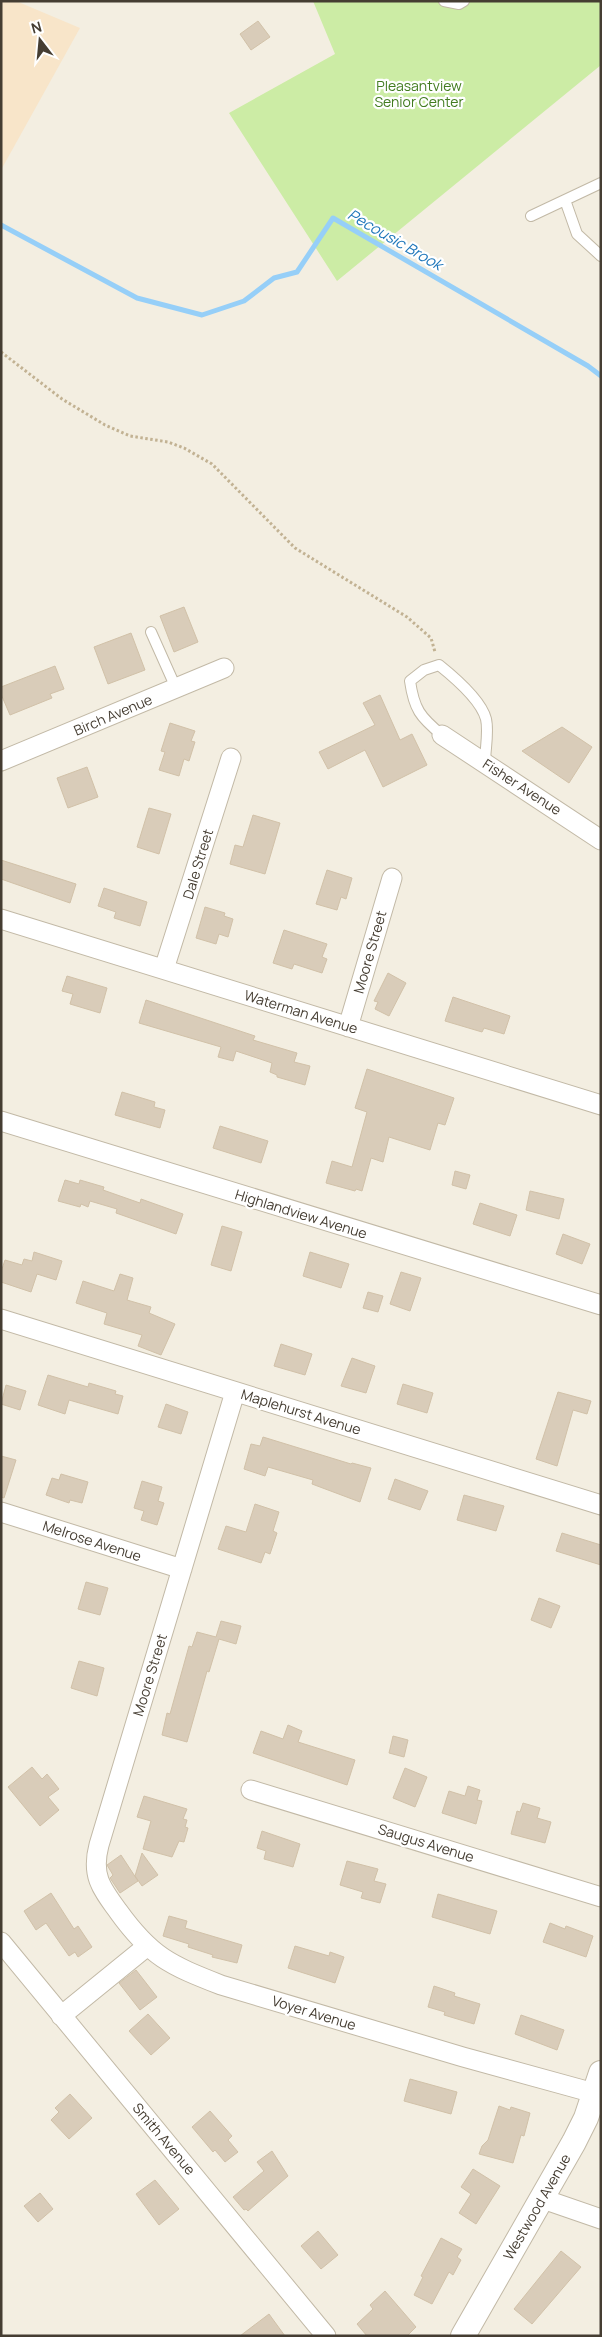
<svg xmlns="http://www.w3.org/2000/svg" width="602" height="2337" font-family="Manrope,sans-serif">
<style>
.commercial{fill:#f8e5c9}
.green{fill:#cceca5}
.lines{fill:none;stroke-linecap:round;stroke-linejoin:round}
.stream{stroke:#96cff8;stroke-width:5}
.building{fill:#d9ccb9;stroke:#d1c1a8}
.service-casing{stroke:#c2b9a6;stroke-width:12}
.minor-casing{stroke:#c2b9a6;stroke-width:21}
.tertiary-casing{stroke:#c2b9a6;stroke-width:26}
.path{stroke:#c2b293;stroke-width:3;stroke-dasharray:2.5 2.5;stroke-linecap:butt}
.service{stroke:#fff;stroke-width:10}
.minor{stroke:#fff;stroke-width:19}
.tertiary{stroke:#fff;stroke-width:24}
.labels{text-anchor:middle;stroke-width:4.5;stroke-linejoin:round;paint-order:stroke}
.park-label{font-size:14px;fill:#427c20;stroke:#fff}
.street-label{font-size:14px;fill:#453d32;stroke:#fff}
.water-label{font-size:15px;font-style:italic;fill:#2178bb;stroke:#fff}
</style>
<rect width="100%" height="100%" fill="#f3eee1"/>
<path class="commercial" d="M1,1h15l64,27 -79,142z"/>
<path class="green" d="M313,1h288v64l-264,216 -108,-168 106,-59z"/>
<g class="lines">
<path class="stream" d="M1,225l136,73 65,17 42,-14 30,-23 23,-6 36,-54 255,148 13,10"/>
</g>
<path class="building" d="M258,21l12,16 -19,13 -11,-16z
M184,607l14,35 -24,10 -14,-36z
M131,633l14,37 -37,14 -14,-37z
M55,666l9,23 -14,5 2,4 -42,17 -9,-21v-7z
M380,695l20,45 12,-6 15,31 -44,22 -18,-37 -37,19 -9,-17 56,-27 -12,-22z
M170,723l25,8 -4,10 4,1 -6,19 -5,-2 -5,17 -20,-6 6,-18 -4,-1z
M562,727l30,20 -23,36 -47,-32z
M87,767l11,30 -30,11 -11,-30z
M149,808l22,6 -12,40 -22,-7z
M253,815l27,8 -15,51 -35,-10 5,-19 8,2z
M1,860l75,24 -6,19 -69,-24z
M327,870l25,8 -6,21 -5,-2 -4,13 -21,-6z
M104,888l43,14 -7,24 -26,-8 2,-6 -18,-6z
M205,907l20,6 -1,3 9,3 -5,18 -9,-3 -3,10 -20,-6z
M284,930l43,14 -5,13 5,2 -5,14 -28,-9 -2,5 -19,-6z
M388,973l18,10 -17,33 -14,-7 3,-7 -4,-1z
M67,976l40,12 -7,25 -30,-9 3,-10 -11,-3z
M453,997l57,19 -6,18 -20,-6 -2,4 -37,-11z
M146,1000l109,36 -2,4 44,13 -3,9 16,4 -5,19 -28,-8v-2l-7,-3 2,-9 -36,-12 -3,10 -15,-4 3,-10 -82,-24z
M367,1069l87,29 -9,27 -7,-2 -8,27 -41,-13 -6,25 -12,-4 -9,33 -6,-2 -1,2 -29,-8 6,-22 20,6 15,-55 -12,-4z
M122,1092l33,10 -1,5 11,3 -5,18 -45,-13z
M220,1126l48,15 -7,22 -48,-15z
M455,1171l15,4 -4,14 -14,-4z
M65,1180l14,4 1,-4 24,7 -1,3 37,13 1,-4 42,15 -7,20 -60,-21 1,-4 -27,-8 -2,6 -7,-3 -1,3 -22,-6z
M530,1191l34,8 -5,20 -33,-9z
M480,1203l37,12 -7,21 -37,-12z
M222,1226l20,6 -11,39 -20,-6z
M563,1234l27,10 -8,20 -26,-10z
M34,1252l28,9 -6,19 -19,-6 -6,18 -30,-10v-10l4,-12 17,5 2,-6 8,2z
M310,1252l39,12 -8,24 -38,-12z
M401,1272l20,6 -11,33 -20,-7z
M120,1274l13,4 -6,22 24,7 -2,6 26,11 -14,31 -23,-9 4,-11 -38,-11 3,-11 -31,-10 7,-22 31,10z
M368,1292l15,4 -5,16 -15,-4z
M281,1344l31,10 -7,21 -31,-9z
M352,1358l23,8 -9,27 -25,-7z
M48,1375l40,12 1,-4 27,8 -1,3 8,2 -5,18 -49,-14 -4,14 -27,-9z
M403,1384l30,9 -6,20 -30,-9z
M6,1385l20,6 -6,19 -19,-6z
M558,1392l33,9 -4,13 -14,-4 -16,56 -21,-7z
M166,1404l22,8 -7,22 -23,-7z
M263,1437l88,27 1,-1 19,5 -11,34 -48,-18 1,-4 -45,-13 -3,9 -21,-7 7,-25 9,2z
M1,1456l15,4 -12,38 -3,-1z
M61,1474l27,8 -6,21 -12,-3 -1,3 -23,-8 6,-17 7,2z
M395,1479l33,12 -8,19 -32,-11z
M142,1481l20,6 -4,14 6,2 -7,22 -16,-5 3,-9 -10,-3z
M464,1495l40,11 -8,25 -39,-11z
M255,1504l24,8 -6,19 4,2 -7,21 -5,-2 -4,11 -43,-14 8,-23 20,6z
M562,1533l39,12v20l-45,-14z
M86,1582l22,6 -8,27 -22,-6z
M539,1598l21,8 -9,22 -20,-8z
M221,1621l20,5 -5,18 -17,-5 -10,33 -2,-1 -20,71 -25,-7 5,-22 3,1 19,-68 3,1 5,-15 19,5z
M79,1661l25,7 -7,28 -26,-8z
M288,1725l14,6 -4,11 57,18 -8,25 -94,-32 8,-22 22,8z
M393,1736l15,4 -4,17 -15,-4z
M32,1767l10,12 5,-5 12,15 -11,8 11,13 -19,16 -32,-39z
M405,1768l22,9 -12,30 -22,-9z
M468,1786l12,4 -3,10 5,1 -6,23 -34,-11 7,-22 16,5z
M144,1796l43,13 -4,10 4,1 -2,7 3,1 -4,14 -5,-1 -7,16 -29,-8 8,-28 -14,-4z
M523,1803l17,5 -3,10 14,4 -6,21 -34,-9 6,-23 3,1z
M262,1831l38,13 -7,23 -29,-8 2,-8 -9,-3z
M142,1853l16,22 -16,11 -7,-10z
M121,1855l17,26 -18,12 -10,-15 3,-3 -6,-10z
M347,1861l31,8 -4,12 12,3 -6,19 -19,-5 2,-6 -23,-7z
M51,1893l23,36 4,-3 14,21 -14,10 -3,-5 -6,4 -23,-33 -10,7 -12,-19z
M438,1894l59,17 -7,23 -58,-17z
M169,1916l18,5 -2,7 57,17 -5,18 -25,-6 1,-2 -25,-8 1,-3 -26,-8z
M550,1923l15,6 1,-3 27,10 -7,21 -43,-15z
M295,1946l34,10 1,-4 14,5 -9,26 -47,-15z
M136,1970l21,27 -17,13 -21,-27z
M434,1986l21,7 -1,3 26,8 -6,20 -30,-9 1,-3 -17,-5z
M148,2014l22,24 -19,17 -22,-24z
M521,2015l43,15 -7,20 -42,-16z
M410,2079l47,13 -6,22 -47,-13z
M70,2094l22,24 -23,21 -18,-19 8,-8 -4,-4z
M499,2106l11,4 1,-3 19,6 -6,23 -3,-1 -8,28 -34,-9 3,-8 6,-6z
M210,2111l22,25 -4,4 10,12 -13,10 -10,-12 -2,2 -21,-25z
M272,2151l16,25 -40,35 -2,-2 -2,1 -11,-13 31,-26 -7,-9z
M473,2169l27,17 -24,38 -17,-11 12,-19 -10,-7z
M155,2180l24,29 -20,16 -23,-31z
M40,2193l13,16 -15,13 -14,-16z
M318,2231l20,24 -17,14 -20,-23z
M441,2238l21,11 -5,8 4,3 -8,15 -4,-3 -17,32 -18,-9 9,-18 -2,-1z
M561,2251l20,16 -49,57 -18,-15z
M385,2291l31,36 -9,9h-40l-10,-12 16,-15 -3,-4z
M269,2314l16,22h-45z"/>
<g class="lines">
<defs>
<path id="service" d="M444,1l15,3 5,-3
M565,200l12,34 24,22
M531,216l70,-33
M151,632l25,56
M442,735c-22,-18 -28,-26 -32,-54l14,-11 15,-5c15,12 42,35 47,54 3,13 -1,31 -1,44"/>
<path id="minor" d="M442,735l159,105
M1,761l223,-93
M1,919l600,186
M164,969l67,-211
M348,1027l44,-149
M1,1121l600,184
M1,1319l600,186
M235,1392l-136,453c-8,30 2,43 19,66 33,46 52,54 103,74l242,72 131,36
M1,1512l181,57
M251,1790l350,107
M1,1942l325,394
M61,2016l85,-69
M543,2199l58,20"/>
<path id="tertiary" d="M463,2336l111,-194 12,-24 15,-45"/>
</defs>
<use href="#service" class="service-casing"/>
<use href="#minor" class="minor-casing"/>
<use href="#tertiary" class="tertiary-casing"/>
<path class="path" d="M1,352l61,47 43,26 25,11 38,6 16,6 28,16 83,84 112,69 24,21 4,14"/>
<use href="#service" class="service"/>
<use href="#minor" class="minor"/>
<use href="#tertiary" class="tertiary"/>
</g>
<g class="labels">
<g class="park-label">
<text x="419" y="91">Pleasantview<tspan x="419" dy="16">Senior Center</tspan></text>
</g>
<g class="street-label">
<text transform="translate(113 715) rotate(-23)" y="5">Birch Avenue</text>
<text transform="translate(522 787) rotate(33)" y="5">Fisher Avenue</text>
<text transform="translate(198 864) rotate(-73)" y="5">Dale Street</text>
<text transform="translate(370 952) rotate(-74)" y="5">Moore Street</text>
<text transform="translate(301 1012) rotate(17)" y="5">Waterman Avenue</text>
<text transform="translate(301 1214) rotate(17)" y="5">Highlandview Avenue</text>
<text transform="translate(301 1412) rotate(17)" y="5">Maplehurst Avenue</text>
<text transform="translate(92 1541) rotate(18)" y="5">Melrose Avenue</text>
<text transform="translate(150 1675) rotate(-73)" y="5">Moore Street</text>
<text transform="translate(426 1843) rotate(17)" y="5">Saugus Avenue</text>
<text transform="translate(314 2013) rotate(17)" y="5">Voyer Avenue</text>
<text transform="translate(164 2139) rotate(50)" y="5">Smith Avenue</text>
<text transform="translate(537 2207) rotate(-60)" y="5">Westwood Avenue</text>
</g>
<g class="water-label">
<text transform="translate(395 240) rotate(30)" y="5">Pecousic Brook</text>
</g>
</g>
<rect width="602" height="2337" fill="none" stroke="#453d32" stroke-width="5"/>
<g transform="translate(40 40) rotate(344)" stroke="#ffffff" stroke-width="4" paint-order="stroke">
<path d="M0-4L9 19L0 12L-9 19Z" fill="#453d32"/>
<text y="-8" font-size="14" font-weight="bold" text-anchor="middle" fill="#453d32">N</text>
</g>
</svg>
